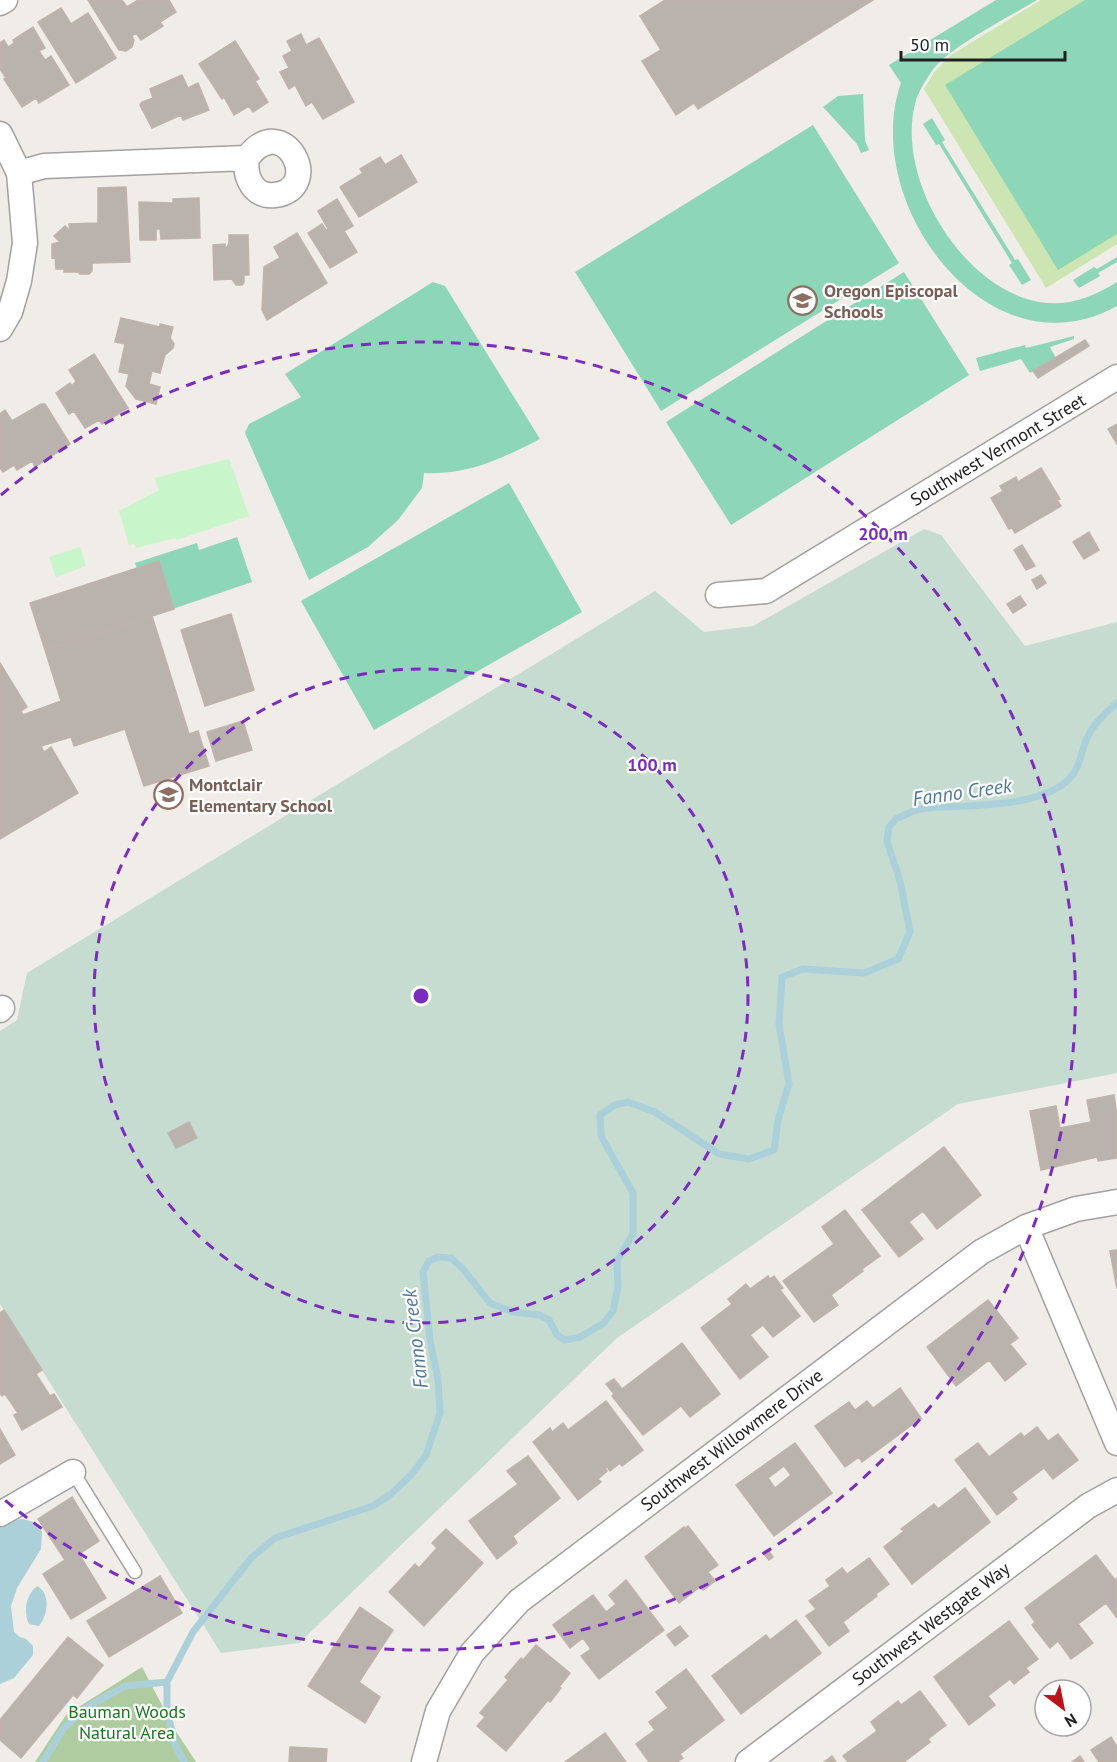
<svg xmlns="http://www.w3.org/2000/svg" width="1117" height="1762" font-family="'PT Sans',sans-serif">
<style>
.grass{fill:#cde4b3}
.forest{fill:#afcba0}
.wetland{fill:#c6dcd1}
.park{fill:#c9f5cb}
.pitch{fill:#8dd6b7}
.water{fill:#acd0d9}
.lines{fill:none;stroke-linecap:round;stroke-linejoin:round}
.stream{stroke:#acd0d9;stroke-width:7}
.building{fill:#b9b2ad;stroke:#c0b3ab;stroke-width:1.5;fill-rule:evenodd}
.lane-casing{stroke:#a1a1a1;stroke-width:15}
.street-casing{stroke:#a1a1a1;stroke-width:27}
.lane{stroke:#fff;stroke-width:12}
.street{stroke:#fff;stroke-width:24}
.ring{fill:none;stroke:#7b2cbf;stroke-width:3;stroke-dasharray:10 8}
.labels{text-anchor:middle;stroke-width:4.5;stroke-linejoin:round;paint-order:stroke}
.education-label{font-size:18px;font-weight:bold;fill:#785e54;stroke:#fff;text-anchor:start}
.street-label{font-size:18px;fill:#202020;stroke:#fff}
.park-label{font-size:18px;fill:#17751b;stroke:#fff}
.water-label{font-size:20px;font-style:italic;fill:#4e7798;stroke:#fff}
.centre{fill:#7b2cbf;stroke:#fff;stroke-width:3}
.ring-label{font-size:18px;text-anchor:middle;font-weight:bold;fill:#7b2cbf;stroke:#fff;stroke-width:4.5;stroke-linejoin:round;paint-order:stroke}
</style>
<rect width="100%" height="100%" fill="#f0ece7"/>
<path class="grass" d="M1041,0h76v244l-71,44 -122,-199 11,-18 16,-16z"/>
<path class="forest" d="M142,1667l33,63 21,32h-161l31,-47z"/>
<path class="wetland" d="M924,529l17,6 84,111 92,-24v451l-159,31 -341,234 -318,305 -78,10 -221,-349v-273l17,-11 10,-47 628,-382 49,41 49,-6z"/>
<path class="park" d="M229,459l20,57 -73,24 -1,-2 -39,10 -1,-4 -6,1 -10,-34 40,-21 -4,-12z
M80,547l6,19 -30,11 -7,-20z"/>
<path class="pitch" d="M996,0h41c-28,17 -88,47 -105,71 -7,10 -14,21 -17,33 -19,75 47,184 124,198 29,5 54,-5 78,-20v24c-129,72 -258,-104 -216,-223l-12,-18z
M1085,0h32v234l-59,36 -113,-185z
M863,94l2,47 4,9 -8,3 -4,-9 -34,-37 15,-11z
M932,118l13,22 -3,2 73,118 3,-1 13,21 -9,5 -13,-20 3,-2 -73,-119 -3,1 -13,-21z
M813,125l86,138 -238,148 -86,-139z
M1117,257v5l-19,11 2,3 -21,12 -6,-8 21,-13 3,2z
M904,272l65,103 -238,150 -65,-103z
M433,282l12,4 95,153c-39,20 -71,36 -116,34l-2,15 -24,32 -30,27 -59,33 -64,-147 4,-9 52,-27 -16,-23z
M1074,336v3l-24,8 6,11 -26,15 -9,-14 -41,12 -4,-13 49,-13 1,3z
M509,483l73,129 -208,118 -73,-129z
M237,537l15,45 -100,34 -17,-53 62,-20 2,7z"/>
<path class="water" d="M23,1519l10,3 9,10 -1,17 -24,39 -6,18 3,26 6,5 6,2 7,7v9l-19,23 -14,6v-159l7,-4z
M37,1586c14,7 11,29 2,40l-10,-2c-6,-13 -3,-29 8,-38z"/>
<g class="lines">
<path class="stream" d="M43,1762l20,-33 26,-23 36,-20 42,-4
M184,1762l-8,-15 -9,-36v-29l26,-50 58,-74 24,-20 98,-32 18,-12 20,-19 15,-20 14,-42 -2,-33 -8,-40 -7,-68 6,-11 9,-4 13,1 12,11 27,34 23,9 26,3 10,5 8,15 8,5 15,-3 24,-14 9,-12 5,-24 -1,-26 16,-27v-41l-32,-57 -1,-21 15,-10 13,-3 27,10 64,42 30,5 25,-9 4,-30 11,-36 -10,-60 3,-47 21,-8 61,4 34,-14 12,-27 -10,-51 -13,-40 2,-14 7,-8 17,-8 13,-3c41,-3 124,1 148,-35 7,-11 8,-24 13,-35 6,-13 19,-26 30,-35"/>
</g>
<path class="building" d="M88,0h34l5,7 11,-7h31l7,12 -16,10 3,4 -22,14 -5,-7 -4,3 2,4 -2,7 -6,4 -7,-1z
M665,0h208l-175,109 -4,-6 -18,12 -34,-54 19,-11 -21,-34z
M61,8l10,16 17,-11 28,45 -40,25 -38,-61z
M33,27l12,21 -6,3 6,9 6,-4 18,29 -30,18 -3,-5 -14,9 -18,-28 2,-1 -6,-9v-26l4,-3 4,7 6,-4 -1,-3z
M301,34l5,11 13,-7 35,64 -31,17 -11,-17 -6,4 -11,-21 -6,4 -9,-17 9,-4 -6,-12 9,-5 -5,-10z
M235,41l24,38 -4,2 13,21 -15,10 -4,-6 -15,9 -10,-18 -2,2 -23,-35z
M182,75l6,13 10,-5 11,27 -26,10 -2,-5 -29,13 -12,-23 2,-3 11,-4 -3,-9z
M401,155l16,27 -58,35 -19,-30 23,-14 -3,-4 20,-12 5,8z
M126,187l4,75 -38,1v8l-3,3h-9l-2,-2h-14v-3h-8l-1,-12 -3,1v-14l8,-2 -6,-6 11,-10 5,5 -1,-7 29,-1v-35z
M199,198l1,40 -39,1 -1,-10h-4v11h-16l-1,-38 34,1v-4z
M337,199l16,27 -9,5 13,21 -27,16 -22,-35 14,-9 4,6 2,-1 -10,-18z
M297,233l30,50 -60,37 -5,-10 2,-43 16,-9 -6,-11z
M229,235h19l1,40h-5v7l-2,3h-6l-4,-6 -18,1 -1,-35 12,-1v3h2l2,-3z
M121,318l39,9v-3l13,3 -3,11 4,6 -1,4 -8,7 -5,18 -8,-2 -3,13 11,3 -4,17 -20,-5 -10,-13 3,-12 -10,-2 6,-28 -10,-2z
M1085,340l4,6 -51,32 -5,-7z
M94,354l34,54 -26,16 -3,-4 -14,8 -11,-17 -5,3 -13,-21 14,-10 2,3 4,-5 -7,-11z
M41,404h4l25,40 -35,23 -3,-6 -15,9 -3,-5 -11,7 -3,-4v-54l5,-4 7,11z
M1117,424v20l-9,-15z
M1041,468l19,31 -3,1 4,6 -46,27 -3,-5 -3,1 -18,-31 12,-7 -3,-5 16,-9 2,5z
M1089,532l10,18 -15,9 -11,-17z
M1022,545l13,21 -9,4 -12,-20z
M159,561l15,48 -129,41 -15,-47z
M1041,575l5,8 -9,6 -5,-9z
M1020,596l6,9 -13,8 -6,-9z
M231,614l23,76 -49,16 -24,-76z
M152,616l37,118 9,-3 11,35 -65,20 -19,-57 -51,17 -3,-9 -30,9 3,6 7,-5 27,46 -78,46v-176l27,44 -6,4 2,4 38,-14 -16,-51z
M243,721l9,29 -36,11 -9,-29z
M1114,1095l3,20v43l-19,3 -1,-4 -56,13 -11,-59 26,-5 4,22 31,-6 -4,-22z
M189,1122l8,16 -21,10 -8,-15z
M944,1147l37,48 -44,34 -14,-18 -14,11 14,17 -24,18 -37,-47z
M845,1210l35,46 -18,13 1,2 -32,24 7,10 -24,17 -31,-41 51,-37 -12,-17z
M1117,1250v39l-7,-38z
M768,1276l2,3 4,-3 9,12 -3,2 20,26 -27,21 -10,-12 -13,10 18,22 -28,22 -39,-51 31,-24 -4,-5 18,-15 4,5z
M988,1300l30,38 -8,6 16,20 -21,17 -16,-21 -33,26 -29,-39z
M4,1310l38,60 -6,4 14,22 4,-2 8,13 -40,23 -8,-15 4,-2 -13,-19 -3,2 -2,-3v-80z
M682,1343l38,51 -30,23 -9,-11 -38,29 -31,-39 2,-2 -8,-10 8,-5 8,10z
M900,1388l21,30 -59,44 -3,-5 -14,10 -30,-41 34,-24 6,8 12,-9 6,7z
M606,1401l37,49 -21,16 -2,-3 -10,8 -3,-4 -2,1 2,3 -9,8 3,3 -23,18 -45,-58 17,-14 2,4 11,-9 5,7z
M1037,1427l11,14 10,-7 20,26 -25,19 -9,-11 -32,24 5,7 -20,16 -42,-55 23,-17 11,14 32,-24 3,4z
M0,1429l15,26 -15,9z
M795,1443l37,50 -58,43 -38,-51zM784,1466l7,9 -16,13 -7,-10z
M528,1456l32,42 -47,38 4,7 -20,16 -28,-38 49,-37 -11,-13z
M965,1488l25,34 -78,62 -28,-37 20,-16 -3,-2 33,-25 4,5z
M72,1497l27,44 -20,13 27,44 -35,21 -28,-45 22,-14 -27,-41z
M688,1526l30,39 -10,7 7,9 -12,9 -3,-3 -21,16 -34,-46 39,-30 1,2z
M446,1529l37,34 -59,63 -35,-34 26,-28 4,4 18,-20 -5,-5z
M768,1550l5,7 -4,3 -6,-7z
M1096,1555l19,25 2,-2v40l-11,-15 -28,21 15,19 -22,16 -13,-18 -8,7 -18,-23 3,-3 -10,-14z
M869,1558l20,26 -13,10 1,2 -34,26 6,9 -20,15 -23,-30 10,-7 -7,-8 21,-15 -4,-6 16,-12 5,6z
M160,1576l22,37 -73,44 -22,-36z
M626,1580l38,50 -65,49 -18,-23 10,-7 -8,-11 -13,10 -17,-23 40,-30 13,17 10,-8 -7,-9z
M360,1607l33,23 -34,52 21,15 -15,26 -57,-37z
M796,1620l25,33 -80,61 -29,-38 54,-41 4,5z
M1009,1621l29,38 -12,9 3,4 -15,12 -4,-5 -22,17 7,9 -26,20 -35,-48z
M680,1626l8,10 -13,10 -8,-11z
M68,1637l35,28 -26,33 -4,-3 -52,63 -21,-18v-20z
M536,1645l34,28 -11,14 2,1 -11,14 -2,-2 -42,51 -29,-25 8,-9 -5,-4 28,-33 -3,-3 16,-19 2,2z
M686,1669l38,51 -44,34 3,4 -6,4h-28l-13,-18 19,-14 -6,-8 19,-14 -12,-16z
M920,1691l26,34 -18,14 2,3 -26,20h-56l-5,-6 34,-25 -6,-9 27,-21 3,4z
M605,1733l21,29h-61z
M1111,1737l6,10v15h-18l-8,-12z
M290,1747l37,2 -1,13h-37z
M832,1756l4,6h-12z
M1080,1756l4,6h-12z"/>
<g class="lines">
<defs>
<path id="lane" d="M73,1472l62,100"/>
<path id="street" d="M0,3l5,-3
M0,134l19,39 6,70 -6,38 -9,31 -10,17
M19,173l25,-7 203,-8c37,-50 78,31 28,37 -22,3 -31,-19 -28,-37
M718,595l48,-4 351,-214
M0,1010l2,-2
M1026,1227l91,216
M0,1514l73,-42
M424,1762l14,-51 34,-58 47,-52 462,-349 45,-25 50,-18 41,-7
M748,1762l340,-256 29,-16"/>
</defs>
<use href="#lane" class="lane-casing"/>
<use href="#street" class="street-casing"/>
<use href="#lane" class="lane"/>
<use href="#street" class="street"/>
</g>
<g class="ring">
<circle cx="421" cy="996" r="327"/>
<path d="M1 495A654 654 0 1 1 1 1497"/>
</g>
<defs>
<symbol id="school-ring" viewBox="-11 -11 22 22"><circle r="9.5" fill="#fff" stroke="#8d6e63" stroke-width="1.5"/><path d="M0-5L7-2L0 1L-7-2ZM-4 1L0 2.5L4 1V4Q0 6-4 4Z" fill="#8d6e63"/></symbol>
</defs>
<g fill-rule="evenodd">
<use href="#school-ring" x="786" y="284" width="33" height="33"/>
<use href="#school-ring" x="152" y="778" width="33" height="33"/>
</g>
<g class="labels">
<g class="education-label">
<text x="824" y="297">Oregon Episcopal<tspan x="824" dy="21">Schools</tspan></text>
<text x="189" y="791">Montclair<tspan x="189" dy="21">Elementary School</tspan></text>
</g>
<g class="street-label">
<text transform="translate(998 450) rotate(-31)" y="6">Southwest Vermont Street</text>
<text transform="translate(732 1440) rotate(-37)" y="6">Southwest Willowmere Drive</text>
<text transform="translate(931 1624) rotate(-37)" y="6">Southwest Westgate Way</text>
</g>
<g class="park-label">
<text x="127" y="1718">Bauman Woods<tspan x="127" dy="21">Natural Area</tspan></text>
</g>
<g class="water-label">
<text transform="translate(962 792) rotate(-8)" y="7">Fanno Creek</text>
<text transform="translate(415 1339) rotate(-97)" y="7">Fanno Creek</text>
</g>
</g>
<circle cx="421" cy="996" r="9" class="centre"/>
<g class="ring-label">
<text x="883" y="540">200 m</text>
<text x="652" y="771">100 m</text>
</g>
<g transform="translate(1063 1708) rotate(148)"><circle r="28" fill="#ffffff" stroke="#a6a6a6" stroke-width="1.5"/>
<path d="M0-4.5L10 22L0 15L-10 22Z" fill="#bc141b"/>
<text y="-9" font-size="16" font-weight="bold" text-anchor="middle" fill="#202020">N</text>
</g>
<path d="M901 51v9h164v-9" fill="none" stroke="#202020" stroke-width="3"/>
<text x="910" y="51" font-size="18" fill="#202020" stroke="#ffffff" stroke-width="4.5" paint-order="stroke">50 m</text>
</svg>
